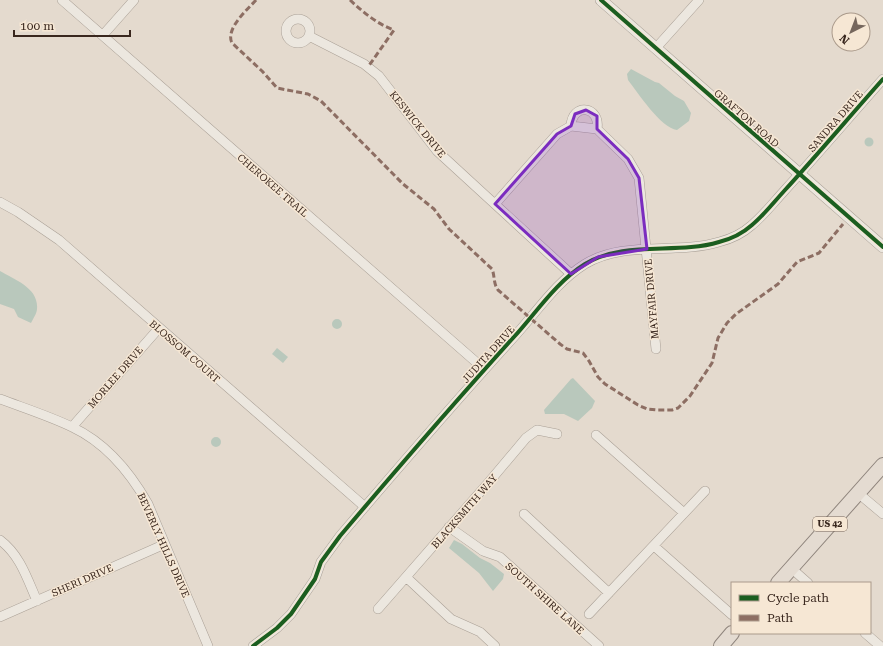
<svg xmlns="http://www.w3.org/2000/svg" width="883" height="646" font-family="'Roboto Serif',serif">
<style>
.water{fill:#b9c8bc}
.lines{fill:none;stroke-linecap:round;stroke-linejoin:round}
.minor-casing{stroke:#aaa096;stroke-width:10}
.tertiary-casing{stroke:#aaa096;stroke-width:12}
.primary-casing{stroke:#8f857d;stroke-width:16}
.minor{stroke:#ece7df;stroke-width:9}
.tertiary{stroke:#ece7df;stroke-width:11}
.primary{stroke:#e4dbd1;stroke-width:14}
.quiet{stroke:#8d6e63;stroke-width:3;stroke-dasharray:6 3;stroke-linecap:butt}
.cycleway-casing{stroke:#f6e7d4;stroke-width:6}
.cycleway{stroke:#1b5e20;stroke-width:4}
.marked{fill:#7b2cbf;fill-opacity:0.2;stroke:#7b2cbf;stroke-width:3;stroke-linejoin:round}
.labels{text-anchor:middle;stroke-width:3;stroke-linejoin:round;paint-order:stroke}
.shield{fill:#f6e7d4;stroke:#726155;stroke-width:1}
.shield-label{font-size:9px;font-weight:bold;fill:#39271e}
.street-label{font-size:10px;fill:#39271e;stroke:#f6e7d4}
</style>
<rect width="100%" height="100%" fill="#e4dace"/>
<path class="water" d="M631,69l24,13 4,1 16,13 9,5 7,12 -2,8 -12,9c-16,-2 -39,-37 -49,-50l-1,-6z
M864.5 142a4.5 4.5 0 1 1 9 0a4.5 4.5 0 1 1-9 0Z
M0,271c15,9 39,17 37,38 0,4 -4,10 -6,14l-13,-6 -4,-8 -14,-5z
M332 324a5 5 0 1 1 10 0a5 5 0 1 1-10 0Z
M277,348l11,9 -5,6 -11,-9z
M573,378l22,23 -3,7 -14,13 -14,-7h-19l-1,-4 27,-31z
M211 442a5 5 0 1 1 10 0a5 5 0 1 1-10 0Z
M454,540l8,4 18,14 10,5 14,11 -1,5 -10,12 -14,-18 -30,-25z"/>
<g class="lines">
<defs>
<path id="minor" d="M62,0l422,369
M286 31a12 12 0 1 1 24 0a12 12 0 1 1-24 0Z
M103,35l31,-35
M309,36l55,28 15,12 58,75 134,123
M656,48l43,-48
M571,126c1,-24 30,-20 26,3
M0,202l18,10 41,28 306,267
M495,204l62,-70 14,-8 26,3 31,30 11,19 17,171
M0,399c24,9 49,17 72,28 34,16 58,45 76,77l60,142
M72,427l87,-99
M596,435l88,78
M858,493l25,21
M524,514l85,79
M449,527l34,24 17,6 99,89
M0,540c20,15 27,38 37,61
M654,546l78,69
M791,568l17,15
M406,577l45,42 29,13 15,14
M378,609l111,-127 37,-44 11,-8 20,4
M589,614l116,-123
M0,617l165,-73
M865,633l15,13
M253,646l24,-18 14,-14 24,-35 6,-17 19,-26c57,-67 114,-133 173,-198 23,-25 43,-56 72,-74 40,-24 91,-9 134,-22 12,-3 24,-9 33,-17 12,-10 22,-23 33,-35 33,-36 65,-74 98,-111"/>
<path id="tertiary" d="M601,0l282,247"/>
<path id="primary" d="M778,583l105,-118
M721,646l11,-13"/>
</defs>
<use href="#minor" class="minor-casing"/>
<use href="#tertiary" class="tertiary-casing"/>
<use href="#primary" class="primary-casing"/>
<use href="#minor" class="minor"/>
<use href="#tertiary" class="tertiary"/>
<use href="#primary" class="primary"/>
<path class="quiet" d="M256,0c-9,10 -31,29 -24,43l30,28 15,17 31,6 13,7 82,83 31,25 15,20 43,40c3,7 1,14 6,21l62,54 7,5 16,4 6,8 9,16 7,7 33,21 9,4 11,1h14l6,-2 12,-12 22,-33 6,-25 9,-15 9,-9 42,-30 19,-22 22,-9 24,-29
M350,0c13,12 27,24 44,30l-26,37"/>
<defs>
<path id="cycleway" d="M601,0l282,247
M253,646l24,-18 14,-14 24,-35 6,-17 19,-26c57,-67 114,-133 173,-198 23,-25 43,-56 72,-74 40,-24 91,-9 134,-22 12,-3 24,-9 33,-17 12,-10 22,-23 33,-35 33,-36 65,-74 98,-111"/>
</defs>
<use href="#cycleway" class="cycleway-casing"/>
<use href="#cycleway" class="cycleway"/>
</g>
<path class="marked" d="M586,110l11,6v13l31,30 11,19 8,71 -49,8 -27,17 -76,-70 62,-70 14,-8 4,-12z"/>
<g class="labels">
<rect class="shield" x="813" y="517" width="34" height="14" rx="3"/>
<g class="shield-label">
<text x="830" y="527">US 42</text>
</g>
<g class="street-label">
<text transform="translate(747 118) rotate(41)" y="4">GRAFTON ROAD</text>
<text transform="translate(835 121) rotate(-49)" y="4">SANDRA DRIVE</text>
<text transform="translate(418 124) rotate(51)" y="4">KESWICK DRIVE</text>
<text transform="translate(273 185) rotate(41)" y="4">CHEROKEE TRAIL</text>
<text transform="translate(651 299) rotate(-95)" y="4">MAYFAIR DRIVE</text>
<text transform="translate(185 351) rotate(41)" y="4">BLOSSOM COURT</text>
<text transform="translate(488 354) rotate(-48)" y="4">JUDITA DRIVE</text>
<text transform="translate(115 377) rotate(-49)" y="4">MORLEE DRIVE</text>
<text transform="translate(464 511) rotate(-49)" y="4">BLACKSMITH WAY</text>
<text transform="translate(164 545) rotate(66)" y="4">BEVERLY HILLS DRIVE</text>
<text transform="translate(82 580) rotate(-24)" y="4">SHERI DRIVE</text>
<text transform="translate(545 598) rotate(42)" y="4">SOUTH SHIRE LANE</text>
</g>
</g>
<rect x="731" y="582" width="140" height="52" fill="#f6e7d4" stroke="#aa9a8b"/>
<rect x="739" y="595" width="20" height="6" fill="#1b5e20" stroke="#aa9a8b"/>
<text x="767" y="602" font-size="12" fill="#39271e">Cycle path</text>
<rect x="739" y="615" width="20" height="6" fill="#8d6e63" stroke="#aa9a8b"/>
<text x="767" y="622" font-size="12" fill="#39271e">Path</text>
<g transform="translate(851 32) rotate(222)"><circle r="19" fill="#f6e7d4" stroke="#aa9a8b"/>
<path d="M0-3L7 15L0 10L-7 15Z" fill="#75665c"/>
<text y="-6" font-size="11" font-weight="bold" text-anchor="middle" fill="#39271e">N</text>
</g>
<path d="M14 30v6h116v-6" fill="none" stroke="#39271e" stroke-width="2"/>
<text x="20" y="30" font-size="12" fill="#39271e" stroke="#f6e7d4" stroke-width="3" paint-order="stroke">100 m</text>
</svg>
